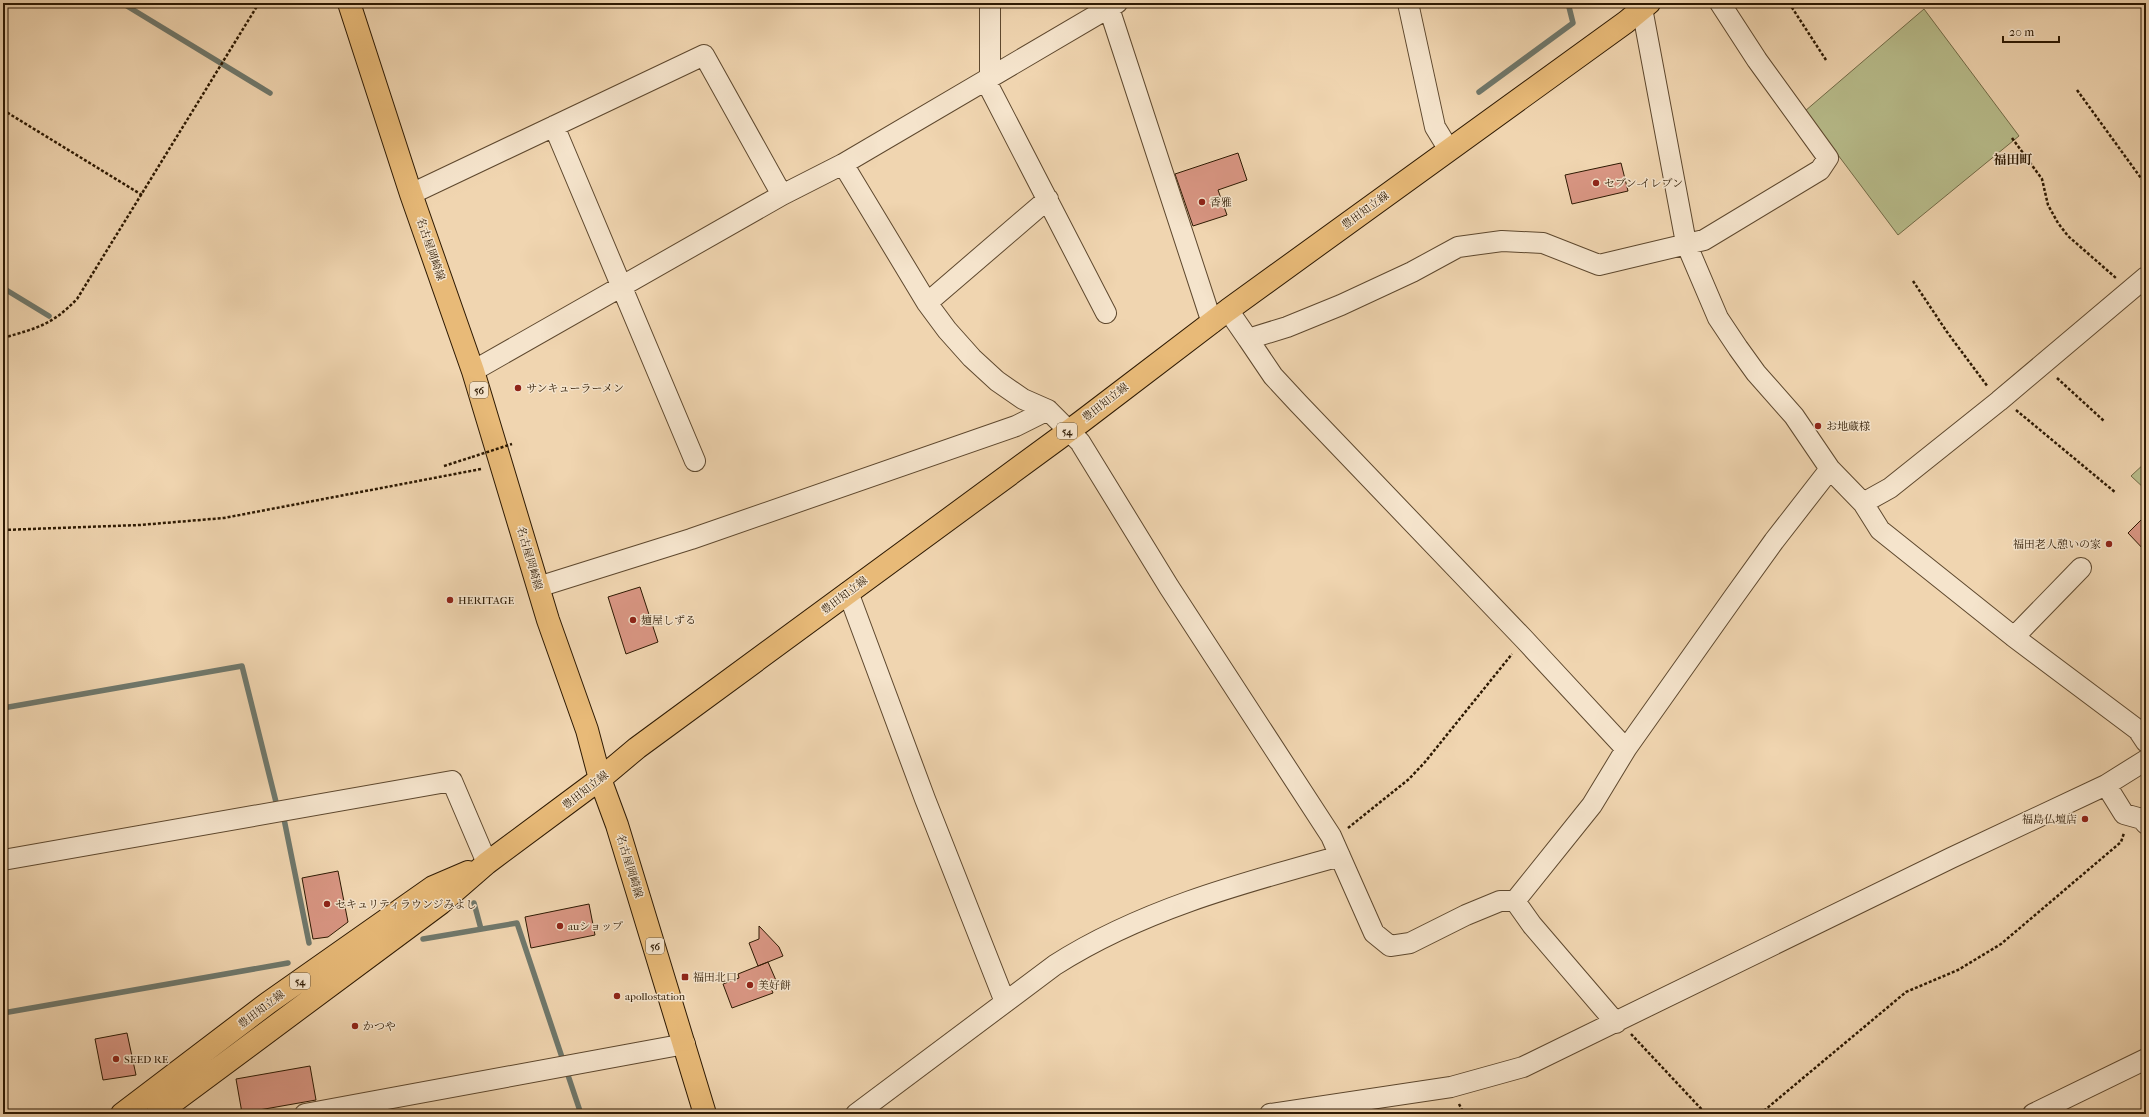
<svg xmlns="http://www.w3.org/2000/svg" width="2149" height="1117" font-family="'IM FELL French Canon','Noto Serif JP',serif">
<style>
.green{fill:#b8bd8c;stroke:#726b47}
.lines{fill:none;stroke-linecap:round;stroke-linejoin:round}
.stream{stroke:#6f786c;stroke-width:5.5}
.building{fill:#d99683;stroke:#2d1902}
.street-casing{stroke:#5e482e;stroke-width:22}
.primary-casing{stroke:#2d1902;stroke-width:24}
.path{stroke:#2d1902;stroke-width:2.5;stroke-dasharray:3 2;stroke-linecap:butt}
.street{stroke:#f5e4cc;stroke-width:20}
.primary{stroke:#e8ba78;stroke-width:22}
.path-bridge{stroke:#2d1902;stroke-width:2.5;stroke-dasharray:3 2;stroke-linecap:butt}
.poi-dot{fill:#8f2418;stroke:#f5e4cc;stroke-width:1.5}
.labels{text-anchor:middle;stroke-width:3;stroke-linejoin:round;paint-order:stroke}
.shield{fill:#f5e4cc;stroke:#69563f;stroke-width:1}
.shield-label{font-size:10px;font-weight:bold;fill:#2d1902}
.poi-label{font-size:11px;fill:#2d1902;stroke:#f5e4cc;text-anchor:start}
.street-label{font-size:11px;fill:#2d1902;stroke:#f5e4cc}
.quarter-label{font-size:13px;font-weight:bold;fill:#2d1902;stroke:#f5e4cc}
</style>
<rect width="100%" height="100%" fill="#f0d5b0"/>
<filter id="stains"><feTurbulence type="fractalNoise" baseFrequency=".005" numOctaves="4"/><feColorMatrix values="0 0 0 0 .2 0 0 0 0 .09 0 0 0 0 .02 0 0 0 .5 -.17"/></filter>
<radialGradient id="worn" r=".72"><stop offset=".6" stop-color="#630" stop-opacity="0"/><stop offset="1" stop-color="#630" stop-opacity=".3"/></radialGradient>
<path class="green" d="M1924,9l95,127 -121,99 -93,-124z
M2146,462v28l-15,-14z"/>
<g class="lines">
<path class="stream" d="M122,3l148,90
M1479,92l94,-69 -5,-20
M3,288l46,28
M3,708l239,-42 34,136
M284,819l25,124
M474,903l7,26
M423,939l94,-16 64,191
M3,1013l285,-50"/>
</g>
<path class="building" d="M1238,153l9,27 -29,10 9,25 -34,11 -18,-52z
M1621,163l7,28 -56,13 -7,-29z
M2146,515v37l-18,-19z
M640,587l18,55 -32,12 -18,-57z
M338,871l10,51 -20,15 -15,2 -11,-61z
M589,904l6,31 -64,13 -6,-31z
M759,926l20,21 4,9 -25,10 -9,-23 10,-4z
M768,962l10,23 -7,3 2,5 -41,15 -9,-24 16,-6 -1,-4z
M127,1033l9,42 -33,5 -8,-41z
M310,1066l6,34 -74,13 -6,-34z"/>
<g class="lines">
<defs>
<path id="street" d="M1408,3l27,124 14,23
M1109,8l103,315
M1642,8l44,235 32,75 20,30 18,25 38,43 36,53 33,34 17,27 134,107 124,93 8,12
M990,79v-76
M986,81l120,232
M554,126l141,335
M843,164l84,139 20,27 25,28 25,23 26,18 25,11 32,32 89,145 162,249 43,97 16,13 20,-3 56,-28 34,-14h15
M411,194l293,-139 78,140
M927,303l121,-104
M1228,310l20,29 39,-12 54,-22 71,-33 46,-25 44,-6 41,2 56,22 105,-25 116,-70 8,-12 -71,-98 -37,-57
M1248,339l25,37 25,27 226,236 102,110
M473,371l309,-176 61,-31 274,-161
M1863,503l27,-15 109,-87 147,-124
M538,587l153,-48 325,-113 32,-16
M848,592l77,207 80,203
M2014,637l67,-69
M2106,785l18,29 18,5 4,5
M3,860l449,-79 35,82
M1515,901l77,-96 34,-56 107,-151 41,-57 56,-72
M1515,901l17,24 84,98
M305,1114l380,-70
M856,1114l199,-149c86,-55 187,-82 285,-109
M1270,1114l181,-27 72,-20 428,-209 155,-73 40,-25
M2033,1114l113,-55"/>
<path id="primary" d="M349,3l62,191 62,177 75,249 39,110 13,49 17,46 88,289
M122,1114l146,-111 165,-116 35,-15
M157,1114l284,-211 46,-40 113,-84 37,-31 444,-326 147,-112 398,-288 23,-19"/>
</defs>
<use href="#street" class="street-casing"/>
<use href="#primary" class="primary-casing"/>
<path class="path" d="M1789,3l37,57
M2077,90l69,95
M3,110l139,85
M2012,138l30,41 6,26 10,18 10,13 48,42
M1913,281l34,51 41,55
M3,338c34,-10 49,-13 74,-39l182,-296
M2057,378l47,43
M2016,410l100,83
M444,466l28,-9
M3,530l137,-5 84,-7 257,-49
M1348,828l61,-49 16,-17 87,-108
M1631,1034l75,80
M1459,1104l5,10
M1760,1114l146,-122 52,-22 43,-26 120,-102 3,-9"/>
<use href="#street" class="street"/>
<use href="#primary" class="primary"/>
<path class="path-bridge" d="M472,457l40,-13"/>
</g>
<g class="poi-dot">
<circle cx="1596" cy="183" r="4"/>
<circle cx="1202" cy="202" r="4"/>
<circle cx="518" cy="388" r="4"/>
<circle cx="1818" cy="426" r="4"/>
<circle cx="2109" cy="544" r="4"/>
<circle cx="450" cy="600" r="4"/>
<circle cx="633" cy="620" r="4"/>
<circle cx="2085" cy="819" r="4"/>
<circle cx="327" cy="904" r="4"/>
<circle cx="560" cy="926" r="4"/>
<rect x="681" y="973" width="8" height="8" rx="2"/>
<circle cx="750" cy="985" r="4"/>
<circle cx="617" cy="996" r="4"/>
<circle cx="355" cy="1026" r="4"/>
<circle cx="116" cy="1059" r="4"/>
</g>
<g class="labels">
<g class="shield">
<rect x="470" y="382" width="18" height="16" rx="3"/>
<rect x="1057" y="423" width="20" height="16" rx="3"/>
<rect x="646" y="938" width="18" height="16" rx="3"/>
<rect x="290" y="973" width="20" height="16" rx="3"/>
</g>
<g class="shield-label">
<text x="479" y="394">56</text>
<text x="1067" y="435">54</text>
<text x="655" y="950">56</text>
<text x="300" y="985">54</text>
</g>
<g class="poi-label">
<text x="1604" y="187">セブン-イレブン</text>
<text x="1210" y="206">香雅</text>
<text x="526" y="392">サンキューラーメン</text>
<text x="1826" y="430">お地蔵様</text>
<text x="2101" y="548" text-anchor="end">福田老人憩いの家</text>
<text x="458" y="604">HERITAGE</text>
<text x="641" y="624">麺屋しずる</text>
<text x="2077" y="823" text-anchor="end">福島仏壇店</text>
<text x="335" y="908">セキュリティラウンジみよし</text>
<text x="568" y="930">auショップ</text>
<text x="693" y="981">福田北口</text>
<text x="758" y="989">美好餅</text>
<text x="625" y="1000">apollostation</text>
<text x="363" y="1030">かつや</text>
<text x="124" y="1063">SEED RE</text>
</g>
<g class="street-label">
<text transform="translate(1365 210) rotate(-36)" y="4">豊田知立線</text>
<text transform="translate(431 249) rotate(71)" y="4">名古屋岡崎線</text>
<text transform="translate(1105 402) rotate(-38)" y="4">豊田知立線</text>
<text transform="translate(530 558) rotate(74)" y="4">名古屋岡崎線</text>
<text transform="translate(844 595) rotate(-37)" y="4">豊田知立線</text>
<text transform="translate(585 790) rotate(-38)" y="4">豊田知立線</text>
<text transform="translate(630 866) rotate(73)" y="4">名古屋岡崎線</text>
<text transform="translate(261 1009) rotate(-37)" y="4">豊田知立線</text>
</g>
<g class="quarter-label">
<text x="2013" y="164">福田町</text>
</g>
</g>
<rect width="2149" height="1117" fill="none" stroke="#f0d5b0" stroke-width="16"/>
<rect x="4" y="4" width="2141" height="1109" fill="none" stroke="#2d1902" stroke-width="2"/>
<rect x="8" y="8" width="2133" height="1101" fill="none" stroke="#2d1902"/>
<path d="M2003 36v6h56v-6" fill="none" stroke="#2d1902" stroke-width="2"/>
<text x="2009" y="36" font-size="12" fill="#2d1902" stroke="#f5e4cc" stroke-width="3" paint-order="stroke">20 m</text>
<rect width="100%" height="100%" filter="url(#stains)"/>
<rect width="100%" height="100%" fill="url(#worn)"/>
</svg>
